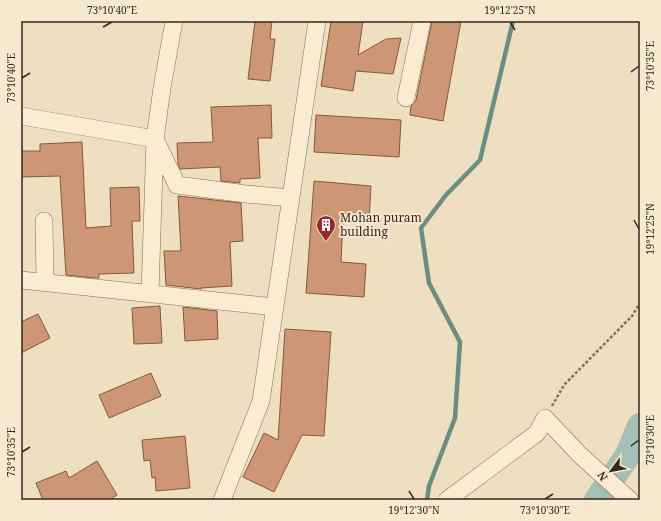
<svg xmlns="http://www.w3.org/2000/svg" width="661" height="521" font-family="'Noto Serif',serif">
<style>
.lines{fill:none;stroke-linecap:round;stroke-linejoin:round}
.stream{stroke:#6a8e84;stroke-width:4.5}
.river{stroke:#a3c0b6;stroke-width:26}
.building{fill:#cd9775;stroke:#87583d}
.minor-casing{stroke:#876f58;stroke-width:18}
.path{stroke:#876f58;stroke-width:2.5;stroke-dasharray:3 2;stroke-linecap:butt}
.minor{stroke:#f9ecd3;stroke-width:17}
.ticks{fill:none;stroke:#37281c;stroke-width:1.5}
.labels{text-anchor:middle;stroke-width:3.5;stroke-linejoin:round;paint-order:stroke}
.poi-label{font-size:12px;fill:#37281c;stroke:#f6e9cf;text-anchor:start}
.neatline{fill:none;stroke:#37281c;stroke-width:1.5}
.ticks-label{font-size:10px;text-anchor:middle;fill:#37281c}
</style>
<rect width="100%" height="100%" fill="#eedfc0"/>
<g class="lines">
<path class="stream" d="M427,500l2,-14 26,-68 5,-76 -31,-59 -8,-55 25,-33 34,-35 33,-139"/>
<path class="river" d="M597,500l31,-45 12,-29"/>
</g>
<path class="building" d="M255,21h17l-2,18h5l-5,42 -22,-2z
M331,21h32l-5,34 28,-16 15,-1 -8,36 -37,-3 -3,20 -32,-5z
M432,21h29l-18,100 -33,-6 1,-9 5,-6z
M271,105l1,33h-14l2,40 -20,1v4l-19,-2 -1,-14 -40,2 -2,-5 -1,-21 36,-1 -2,-35z
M316,115l85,5 -2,37 -85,-5z
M82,142l4,86 25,-2 -1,-38 29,-1 1,34h-8l2,52 -35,1v4h-5l-28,-3 -6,-99 -39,1v-26h19v-7z
M314,181l57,5 -2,35 -26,-1 -2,42 25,2 -2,33 -58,-4z
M178,196l63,7 2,38 -13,1 2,44 -31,2v1l-35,-4 -2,-34h17z
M160,306l2,37 -28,1 -2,-36z
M183,307l34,4 1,28 -33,2z
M38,314l12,24 -29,15v-31z
M285,329l46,3 -7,104 -22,-1 -28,57 -31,-15 21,-44 14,7z
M151,373l10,23 -52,22 -10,-23z
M185,436l5,52 -34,3 -1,-14 -3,1 -2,-18 -6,1 -2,-21z
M97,461l20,34 -8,5h-66l-7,-17 30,-12 3,7z"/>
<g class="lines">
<defs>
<path id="minor" d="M174,21l-12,67 -7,51 22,46 69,9 45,4
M406,98l16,-77
M21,116l134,23 -5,154
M44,221l1,60
M21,280l254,27
M222,500l39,-99 56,-380
M447,500l90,-67 8,-15 35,37 50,45"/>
</defs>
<use href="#minor" class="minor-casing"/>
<path class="path" d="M552,406l12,-21 68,-69 8,-13"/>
<use href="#minor" class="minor"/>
</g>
<path class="ticks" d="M510,22l5,8M103,27l9,-5M631,72l8,-6M22,78l8,-5M634,220l5,9M631,446l8,-6M22,452l8,-5M409,491l5,8M545,499l8,-5"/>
<defs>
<symbol id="building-pin" viewBox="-11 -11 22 30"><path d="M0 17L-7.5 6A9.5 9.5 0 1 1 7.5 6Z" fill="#97272c" stroke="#f6e9cf"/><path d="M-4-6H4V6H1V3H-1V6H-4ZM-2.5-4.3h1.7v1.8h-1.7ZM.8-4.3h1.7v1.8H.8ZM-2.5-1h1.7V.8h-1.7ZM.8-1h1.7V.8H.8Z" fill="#fff"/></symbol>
</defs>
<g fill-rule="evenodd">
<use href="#building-pin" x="315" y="214" width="22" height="30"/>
</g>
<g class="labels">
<g class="poi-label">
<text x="340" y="222">Mohan puram<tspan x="340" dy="14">building</tspan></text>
</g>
</g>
<rect width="661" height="521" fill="none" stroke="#f6e9cf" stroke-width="44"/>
<g transform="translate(611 471) rotate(238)" stroke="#f6e9cf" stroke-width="3" paint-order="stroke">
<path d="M0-3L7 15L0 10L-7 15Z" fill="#37281c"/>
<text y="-6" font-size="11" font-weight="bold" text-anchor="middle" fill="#37281c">N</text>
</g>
<rect x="22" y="22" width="617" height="477" class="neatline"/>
<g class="ticks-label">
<text x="112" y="14">73°10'40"E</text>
<text x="510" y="14">19°12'25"N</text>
<text transform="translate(650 66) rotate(-90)" y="4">73°10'35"E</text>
<text transform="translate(11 78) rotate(-90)" y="4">73°10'40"E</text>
<text transform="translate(650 229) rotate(-90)" y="4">19°12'25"N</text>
<text transform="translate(650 440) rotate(-90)" y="4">73°10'30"E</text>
<text transform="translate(11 452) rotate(-90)" y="4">73°10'35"E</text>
<text x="414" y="514">19°12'30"N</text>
<text x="545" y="514">73°10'30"E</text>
</g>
</svg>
